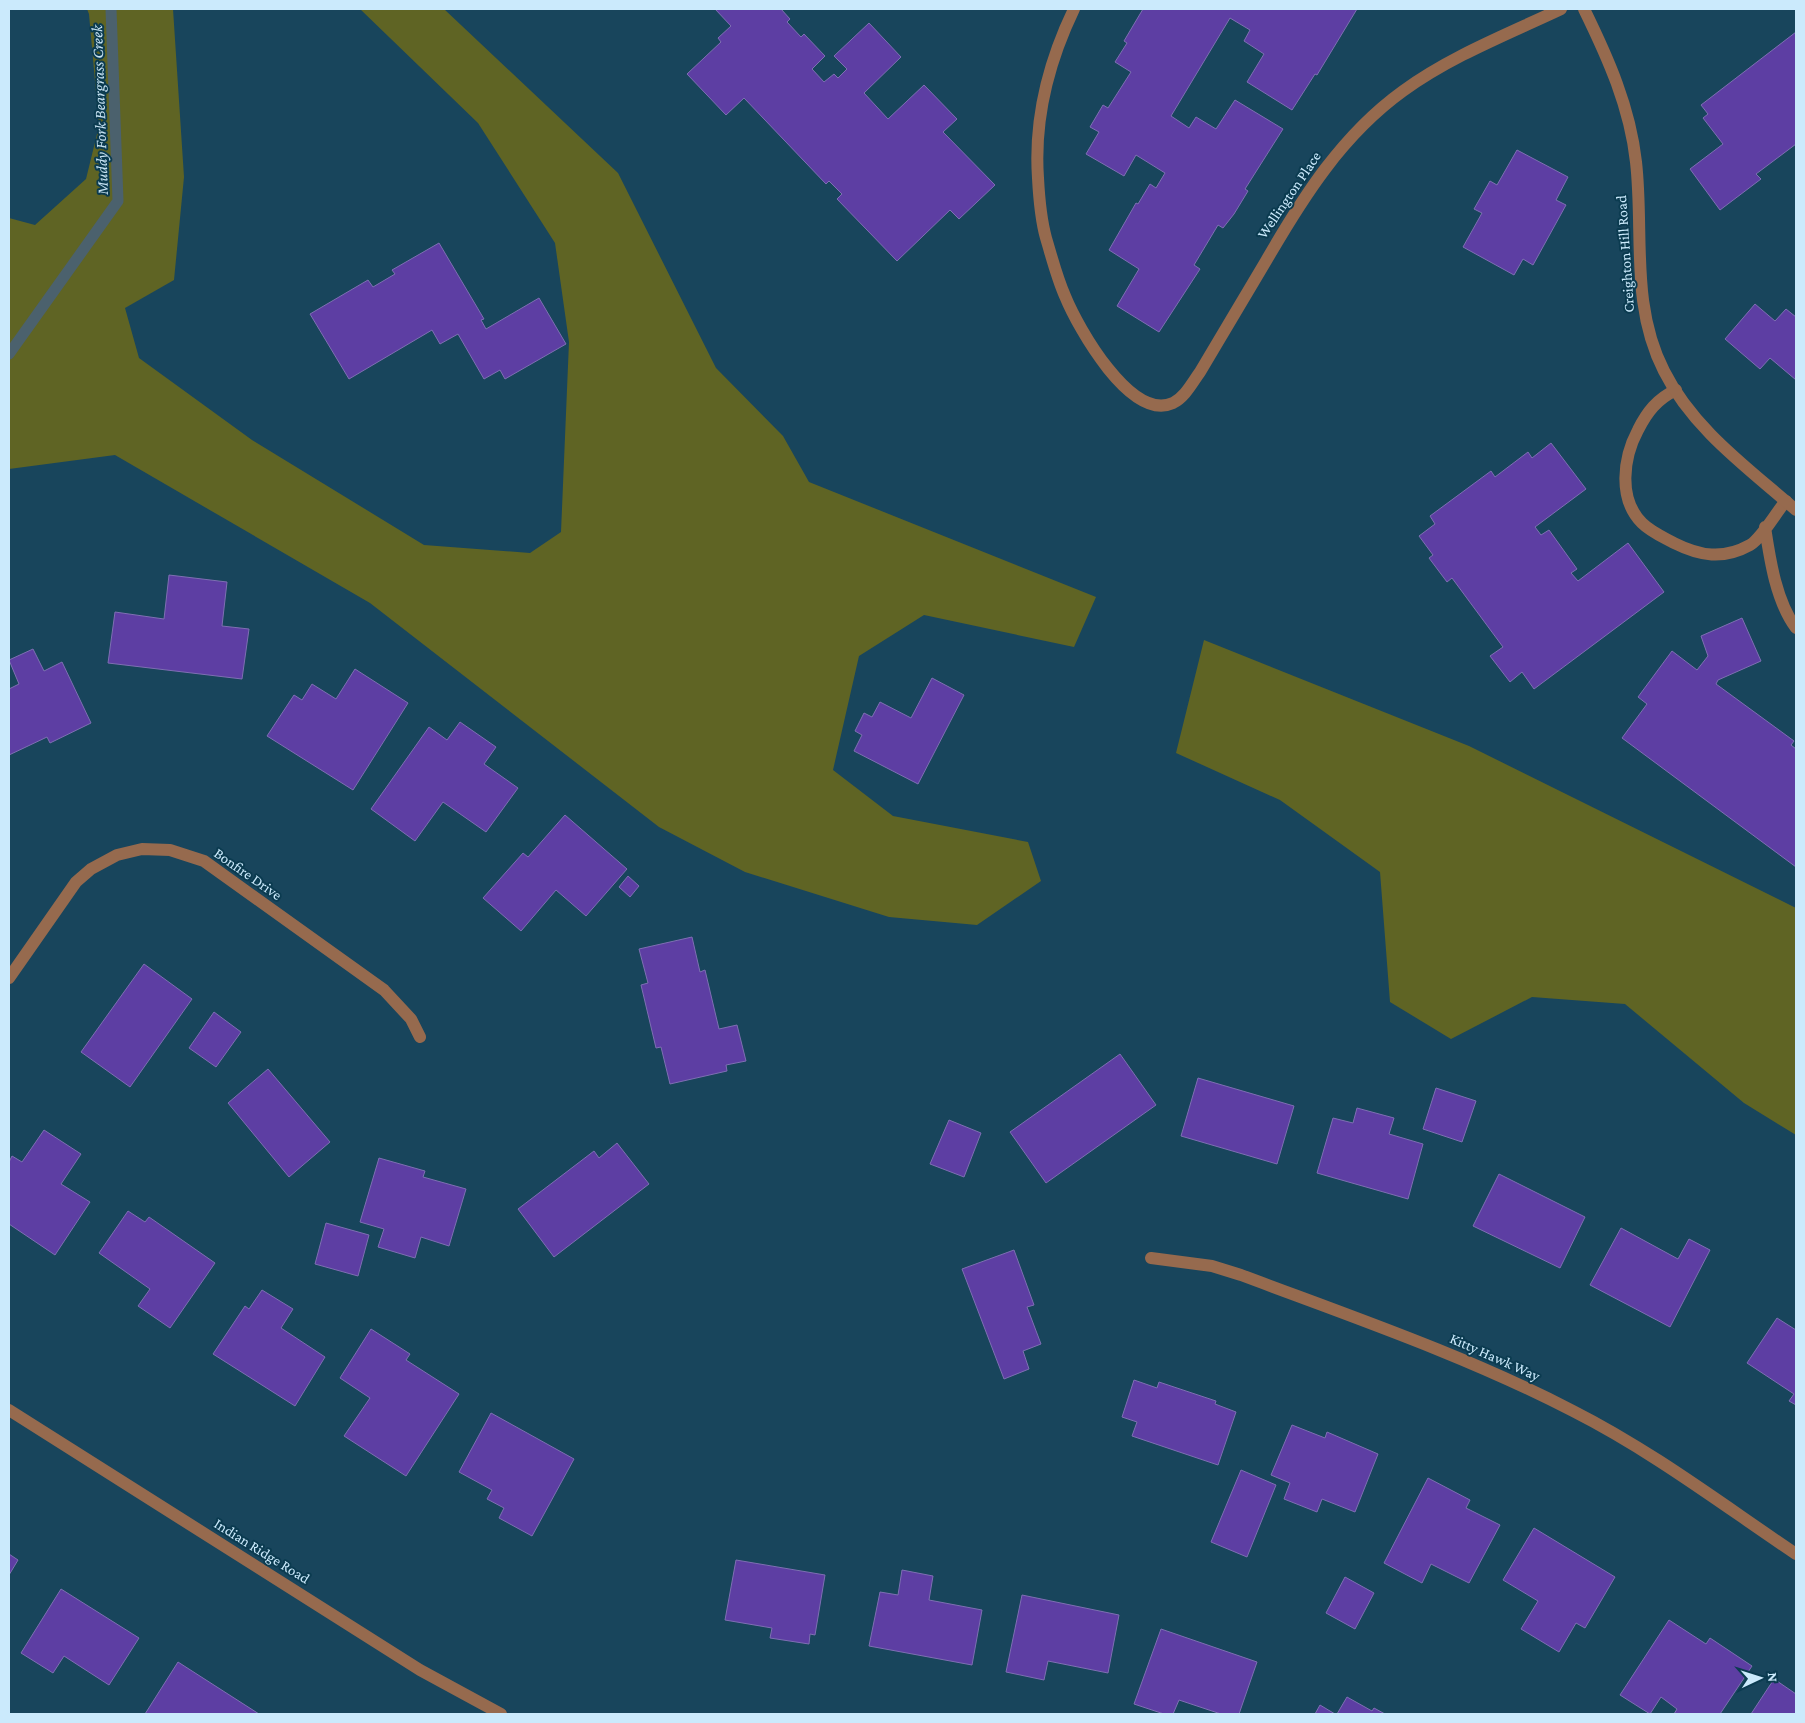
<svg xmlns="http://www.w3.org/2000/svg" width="1805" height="1723" font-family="'Crimson Pro',serif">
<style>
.green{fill:#5f6424}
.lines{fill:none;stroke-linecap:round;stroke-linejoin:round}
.stream{stroke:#4b616d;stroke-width:11}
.building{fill:#5d3ea3;stroke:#7e6fb3}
.service{stroke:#966a4e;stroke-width:12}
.minor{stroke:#966a4e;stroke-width:12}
.labels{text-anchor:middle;stroke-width:4;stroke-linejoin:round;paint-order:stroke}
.street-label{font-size:15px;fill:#cbeafc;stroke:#0b3b50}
.water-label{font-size:16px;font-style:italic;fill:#c6e2f2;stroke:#0b3b50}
</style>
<rect width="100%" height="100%" fill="#18455c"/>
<path class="green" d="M87,9h86l11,168 -10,103 -49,28 14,50 113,82 172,105 106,8 31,-21 8,-190 -14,-99 -77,-120 -118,-114h84l174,164 98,195 67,68 26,46 287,115 -22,50 -150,-32 -65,41 -26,114 60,46 135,26 13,39 -64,44 -88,-8 -144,-45 -86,-45 -289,-224 -255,-148 -106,14v-251l26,7 51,-46 13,-53 -10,-112z
M1204,640l265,106 327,162v227l-52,-32 -119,-99 -93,-7 -81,42 -61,-37 -10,-130 -100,-72 -104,-47z"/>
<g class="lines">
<path class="stream" d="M9,354l109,-153 -7,-192"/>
</g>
<path class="building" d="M715,9h66l9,10 -3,3 14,15 3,-3 21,22 -13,13 12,13 10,-8 4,4 9,-9 -13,-13 35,-33 32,34 -37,36 24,26 36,-34 33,34 -14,13 52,53 -36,34 -9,-9 -53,51 -60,-62 5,-5 -13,-13 -3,3 -82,-86 -18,17 -39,-41 34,-32 -3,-4 13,-12z
M1143,9h214l-40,66 -2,-1 -23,36 -45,-28 17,-28 -20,-13 6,-11 -20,-12 -59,98 18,12 7,-11 20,12 19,-29 48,29 -38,60 3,2 -14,23 -11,14 -5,-3 -24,40 6,4 -41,63 -42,-26 22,-37 -30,-19 27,-47 2,1 12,-20 6,4 9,-15 -29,-18 -12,21 -38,-22 13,-22 -9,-5 13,-22 5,3 23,-36 -16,-10 12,-19 -3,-2z
M1796,32v112l-40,30 5,5 -41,31 -30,-41 33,-25 -20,-26 5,-4 -7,-9z
M1517,150l51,27 -12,23 10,5 -33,60 -10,-6 -9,16 -51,-28 19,-34 -8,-4 16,-28 7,4z
M439,243l45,76 -3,1 5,9 53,-31 27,46 -61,35 -5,-9 -16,9 -26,-45 -18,10 -8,-14 -83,49 -39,-65 58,-34 5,7 22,-13 -3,-4z
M1755,304l20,17 11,-12 10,8v63l-26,-22 -10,11 -35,-30z
M1551,443l35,46 -51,38 6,8 8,-5 28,39 -6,4 7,8 50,-38 36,49 -130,97 -12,-17 -12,10 -20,-26 13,-9 -51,-69 -5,4 -18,-24 4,-3 -14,-19 16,-12 -5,-8 61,-45 4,6 33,-25 4,6z
M169,575l58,7 -5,44 27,3 -7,50 -134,-16 7,-51 49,7z
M1742,618l19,43 -43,19 -2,4 78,57 -3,4 5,4v118l-174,-129 25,-34 -9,-7 34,-46 25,19 11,-14 -7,-20z
M33,649l11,22 18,-9 29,61 -41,20 -3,-6 -38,18v-66l10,-5 -10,-24z
M355,669l53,34 -55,87 -86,-54 27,-41 8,5 10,-16 24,15z
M932,678l32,17 -46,89 -64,-33 8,-16 -7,-4 9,-18 8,4 8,-15 31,16z
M460,722l36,25 -12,17 34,24 -32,44 -43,-30 -28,39 -44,-32 58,-82 18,13z
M565,815l62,54 -41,47 -30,-26 -35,41 -38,-33 40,-45 5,4z
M628,876l11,10 -9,11 -11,-10z
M692,937l8,35 5,-2 14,59 18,-4 9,36 -20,4 1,6 -57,13 -9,-37 -5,1 -15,-63 7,-2 -9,-34z
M144,964l48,35 -62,88 -49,-35z
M214,1012l27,20 -25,35 -27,-19z
M1120,1054l36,51 -110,78 -36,-51z
M268,1069l62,73 -41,35 -61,-74z
M1198,1078l96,28 -17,58 -96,-28z
M1436,1088l40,13 -14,41 -39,-13z
M1357,1108l37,10 -5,16 34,10 -15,55 -91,-26 16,-55 20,5z
M949,1120l32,13 -17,44 -34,-13z
M44,1130l37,24 -20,30 29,18 -35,53 -46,-31v-62l3,-6 10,6z
M617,1143l32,41 -95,73 -36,-48 76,-58 5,7z
M379,1158l46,13 -2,6 43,12 -17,57 -28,-9 -6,21 -37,-11 6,-18 -24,-7z
M1499,1174l86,43 -25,51 -87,-42z
M128,1211l17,11 4,-5 66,46 -45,65 -32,-22 12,-17 -51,-36z
M326,1223l43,12 -11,41 -43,-12z
M1621,1228l57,31 11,-20 21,11 -40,77 -80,-42z
M1014,1250l20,55 -7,2 14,37 -18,7 6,18 -25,10 -42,-110z
M262,1290l31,19 -12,19 44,29 -30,49 -82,-52 32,-48 4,3z
M1777,1318l19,12v75l-7,-4 5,-7 -47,-31z
M371,1329l39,25 -4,6 53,34 -53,82 -62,-40 26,-38 -30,-20z
M1134,1380l23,8 2,-6 57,19 -1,3 21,8 -18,53 -86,-29 5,-14 -15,-5z
M491,1413l83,46 -42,77 -33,-18 5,-10 -17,-9 5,-9 -33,-18z
M1292,1425l33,13 2,-6 51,22 -23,58 -33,-13 -5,13 -33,-13 6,-16 -19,-8z
M1241,1470l35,15 -29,72 -36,-15z
M1428,1478l42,22 -4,8 34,17 -31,58 -38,-19 -9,19 -38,-20z
M1534,1528l81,49 -30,51 -9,-5 -17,29 -38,-23 17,-28 -35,-21z
M9,1554l9,6 -9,15z
M736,1560l89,15 -10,60 -5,-1 -1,10 -39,-6 2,-10 -47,-8z
M902,1570l31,6 -4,24 53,10 -10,55 -103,-19 11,-54 18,3z
M1345,1577l29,16 -19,36 -29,-16z
M61,1589l78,49 -30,47 -45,-29 -11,17 -32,-20z
M1022,1595l97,20 -11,58 -60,-12 -4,19 -38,-8z
M1669,1620l37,24 4,-6 42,28 -32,48h-46l3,-5 -16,-12 -11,17 -30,-19z
M1161,1629l96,33 -18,52h-18l-42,-14 -6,14h-9l-30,-10z
M178,1662l81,52h-114z
M1774,1679l22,15v20h-45z
M1347,1697l25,14 2,-3 11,6h-48z
M1320,1705l15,9h-20z"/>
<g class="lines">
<path class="service" d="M1676,390c-19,9 -29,22 -38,40 -15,28 -20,69 4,93 9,9 21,14 32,20 26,13 49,17 76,2 11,-6 27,-34 36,-44
M1765,527c5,33 11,74 31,101"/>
<path class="minor" d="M1074,9c-25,52 -40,111 -36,169 1,19 3,42 8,60 6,20 11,40 19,58 13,32 66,126 108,107 12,-6 19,-20 27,-31 22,-37 44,-74 66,-111 37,-64 76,-126 137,-170 48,-35 105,-57 158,-82
M1584,9c24,49 46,98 52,153 8,70 -6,143 28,209 29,58 84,97 132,139
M9,978l67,-96 15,-13 26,-14 25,-6 28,1 34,11 180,129 27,29 9,18
M1151,1258l61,8 29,9c112,42 226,81 332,136 79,40 150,94 223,143
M9,1410l411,260 81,44"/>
</g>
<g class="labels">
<g class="street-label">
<text transform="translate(1289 195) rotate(-56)" y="5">Wellington Place</text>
<text transform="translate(1625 254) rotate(-94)" y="5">Creighton Hill Road</text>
<text transform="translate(248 874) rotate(35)" y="5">Bonfire Drive</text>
<text transform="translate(1495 1357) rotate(24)" y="5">Kitty Hawk Way</text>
<text transform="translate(262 1551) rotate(32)" y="5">Indian Ridge Road</text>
</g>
<g class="water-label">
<text transform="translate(99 110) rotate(-92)" y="6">Muddy Fork Beargrass Creek</text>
</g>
</g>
<rect width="1805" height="1723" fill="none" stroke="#cbeafc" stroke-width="20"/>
<g transform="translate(1760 1678) rotate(86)" stroke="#0b3b50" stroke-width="4" paint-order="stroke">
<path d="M0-4L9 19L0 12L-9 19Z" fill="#cbeafc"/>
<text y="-8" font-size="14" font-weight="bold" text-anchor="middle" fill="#cbeafc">N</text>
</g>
</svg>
